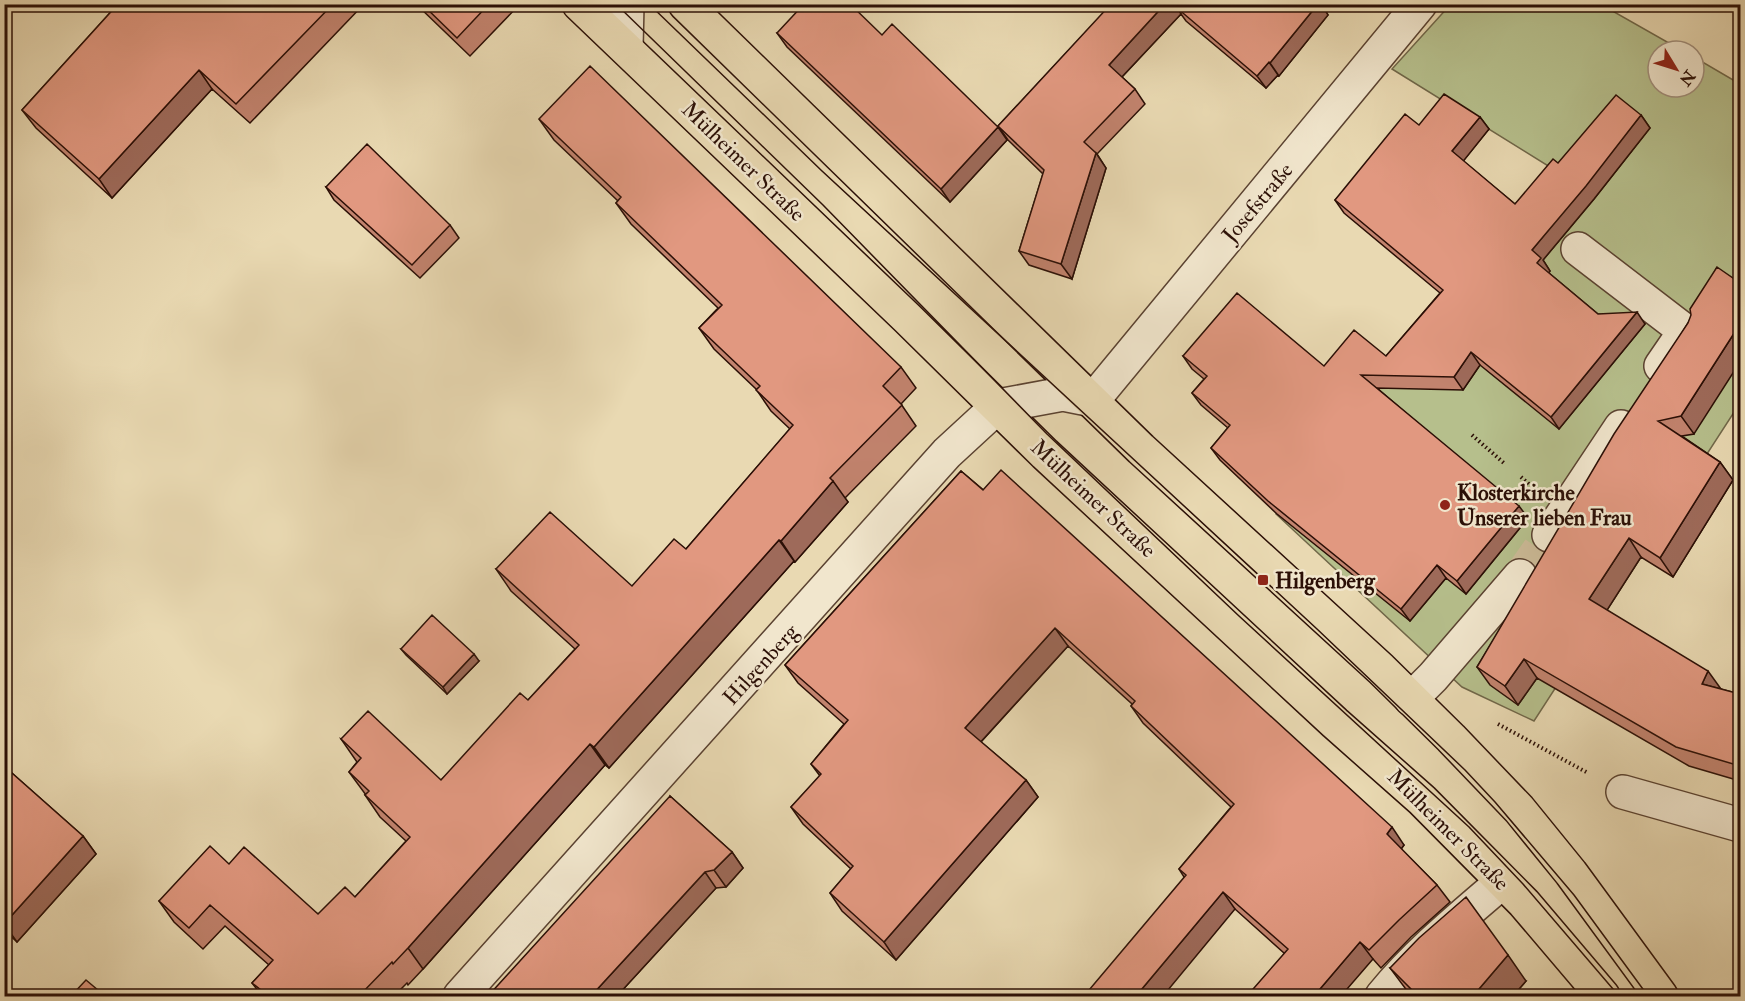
<svg xmlns="http://www.w3.org/2000/svg" width="1745" height="1001" font-family="'IM FELL Double Pica',serif">
<style>
.green{fill:#b6bf8c;stroke:#706749;stroke-width:1.5}
.lines{fill:none;stroke-linecap:round;stroke-linejoin:round}
.minor-tunnel{stroke:#ccbb98;stroke-width:33;stroke-dasharray:33 16;stroke-linecap:butt}
.minor-casing{stroke:#5a4231;stroke-width:36}
.major-casing{stroke:#2b0f06;stroke-width:36}
.path{stroke:#2b0f06;stroke-width:4;stroke-dasharray:1.5 3;stroke-linecap:butt}
.minor{stroke:#f1e6cd;stroke-width:33}
.major{stroke:#e9d9b2;stroke-width:33}
.tram{stroke:#2b0f06;stroke-width:1.5}
.wall{fill:#c2836e;stroke:#2b0f06;stroke-width:1.5}
.shaded-wall{fill:#9e6a5a;stroke:#2b0f06;stroke-width:1.5}
.building{fill:#e19880;stroke:#2b0f06;stroke-width:1.5}
.poi-dot{fill:#8f2418;stroke:#f1e6cd;stroke-width:2}
.labels{text-anchor:middle;stroke-width:5;stroke-linejoin:round;paint-order:stroke}
.street-label{font-size:22px;fill:#2b0f06;stroke:#f1e6cd}
.poi-label{font-size:22px;font-weight:bold;fill:#2b0f06;stroke:#f1e6cd;text-anchor:start}
</style>
<rect width="100%" height="100%" fill="#e9d9b2"/>
<filter id="stains"><feTurbulence type="fractalNoise" baseFrequency=".00333" numOctaves="4"/><feColorMatrix values="0 0 0 0 .2 0 0 0 0 .09 0 0 0 0 .02 0 0 0 .5 -.17"/></filter>
<radialGradient id="worn" r=".72"><stop offset=".6" stop-color="#630" stop-opacity="0"/><stop offset="1" stop-color="#630" stop-opacity=".3"/></radialGradient>
<path class="green" d="M1450,5h152l81,46h-25v36h36v-30l46,27v319l-206,318 -72,-34 -186,-173 282,-342 -166,-103z"/>
<g class="lines">
<path class="minor-tunnel" d="M1520,576l29,-41"/>
<defs>
<path id="minor" d="M626,48l1,-44
M1578,249l107,82 -24,35
M1549,535l72,-108
M1411,699l22,-22 87,-101
M1623,792l117,33
M460,996l487,-543 51,-47 65,-12 30,6 327,-396
M1382,996c35,-43 78,-78 120,-114"/>
<path id="major" d="M579,4l328,314 138,136 290,269 87,77 102,103 79,93
M685,4l456,445 240,220 70,69 68,71 52,64 90,123"/>
</defs>
<use href="#minor" class="minor-casing"/>
<use href="#major" class="major-casing"/>
<path class="path" d="M1472,435l33,29
M1521,477l10,9
M1498,724l90,49"/>
<use href="#minor" class="minor"/>
<use href="#major" class="major"/>
<path class="tram" d="M616,4l207,201 224,229 192,182 230,211 54,57 96,112
M649,4l173,167 495,458 148,141 30,32 79,93 74,101"/>
</g>
<path class="wall" d="M4,4h14l-14,15z
M118,4h246l-114,119 -38,-34 -100,109 -76,-70 -14,-18z
M416,4h104l-50,52z
M1175,4l2,4 3,-4h149l-4,6 3,5 -49,61 -1,-1 -12,13 -80,-67 -5,-7 -59,63 13,12 10,15 -48,50 9,14 -34,111 -43,-14 -10,-14 24,-77 -35,-34 -10,-14 113,-121z
M777,33l105,2 125,105 -57,62 -163,-155z
M1641,115l9,13 -56,71 -51,61 7,11 -1,2 49,41 47,10 -86,105 -79,-64 -17,25 -86,-2 151,130 -62,76 -20,-16 -36,43 -133,-107 -57,-54 -9,-12 17,-20 -27,-23 -9,-12 12,-14 -12,-10 -9,-13 141,10 62,-10 54,-63 -96,-80 -9,-13 84,-75 61,-8 9,12 -26,32 52,43 43,-41z
M539,119l362,248 15,21 -15,16 15,22 -71,72 3,4 -53,60 -1,-1 -185,207 -4,-3 -182,204 -15,16 -1,-2 -13,13h-139l4,-4 -7,-9 17,-18 -44,-39 -22,23 -29,-27 -15,-21 70,-37 89,50 37,-17 51,-56 -26,-24 -15,-22h1l-17,-23 8,-10 -16,-23 100,41 87,-80 47,-51 -64,-58 -15,-22 136,17 54,-37 104,-120 -19,-18 -15,-22 -42,-40 -15,-21 19,-20 -87,-84 -15,-21 2,-2 -64,-61z
M326,187l124,38 9,13 -39,40 -86,-78z
M1717,267l-23,167 -12,2 38,26 13,18 -60,97 -32,-20 -34,53 114,79 19,5v87l-51,-15 -152,-88 -19,27 -28,-20 -13,-18 211,-344z
M961,471l443,374 -3,4 36,36 13,17 -39,35 -30,31 -8,-9 -89,-6 -49,-44 -51,-32 -5,-8 52,-62 -88,-84 -12,-17 1,-2 -64,-58 -87,96 45,38 12,17 -142,163 -54,-49 -12,-18 21,-24 -48,-45 -12,-17 29,-31 -9,-12 33,-40 -46,-41 -13,-18z
M401,649l78,12 -32,33 -41,-39z
M4,766l79,70 13,18 -79,88 -13,-12z
M670,796l62,56 11,16 -17,19 -10,1 -99,108z
M1390,968l136,13 -13,15h-102z"/>
<path class="shaded-wall" d="M1165,4h10l6,10 -62,66 -10,-15z
M1318,4h11l-4,6 3,5 -49,61 -9,-13z
M1269,62l9,13 -12,13 -9,-12z
M199,70l13,19 -100,109 -13,-19z
M1641,115l9,13 -56,71 -51,61 7,11 -4,5 -9,-13 -5,-13z
M1480,117l9,12 -28,35 -9,-13z
M998,127l9,13 -57,62 -9,-13z
M1096,153l10,15 -34,111 -11,-15z
M1637,312l8,12 -86,105 -8,-12z
M1740,324v38l-46,72 -13,-18z
M1471,352l9,13 -17,25 -9,-13z
M1720,462l13,18 -60,97 -13,-19z
M833,481l15,21 -53,60 -14,-21z
M1519,506l9,12 -62,76 -9,-13z
M1629,538l12,19 -39,61 -13,-19z
M779,540l15,21 -185,207 -15,-21z
M1437,565l9,13 -36,43 -9,-12z
M1055,628l13,18 -91,100 -12,-18z
M474,654l5,7 -32,33 -4,-7z
M1524,659l13,19 -19,27 -13,-19z
M1708,671l13,18 -19,-5z
M590,744l15,21 -182,204 -15,-21z
M1026,780l12,17 -142,163 -12,-18z
M1392,827l12,18 -5,7 -12,-18z
M83,836l13,18 -79,88 -13,-18z
M732,852l11,16 -17,19 -12,-17z
M705,872l11,16 -99,108h-26z
M1223,892l12,17 -72,87h-27z
M1360,942l13,17 -32,37h-27z
M1508,955l18,26 -13,15h-40z"/>
<path class="building" d="M118,4h215l-97,100 -37,-34 -100,109 -77,-69z
M422,4h67l-32,34z
M804,4h46l32,31 10,-11 106,103 -57,62 -164,-156z
M1111,4h54l-56,61 26,24 -51,53 12,11 -35,111 -42,-13 25,-81 -46,-44z
M1180,4h138l-48,59 -1,-1 -12,14 -80,-68z
M590,66l311,301 -18,19 19,19 -72,73 3,3 -52,60 -2,-1 -185,207 -4,-3 -182,204 -15,16 -1,-2 -33,34h-104l6,-6 -9,-7 21,-23 -63,-55 -21,23 -30,-27 51,-55 19,18 15,-17 74,67 27,-27 10,10 55,-60 -45,-42 4,-4 -20,-19 12,-14 -20,-19 27,-28 73,69 79,-87 8,7 51,-55 -83,-76 54,-57 82,74 42,-47 12,10 107,-124 -37,-35 4,-4 -61,-58 23,-23 -106,-102 5,-6 -82,-78z
M1444,94l36,23 -28,34 63,53 38,-45 5,4 58,-68 25,20 -55,71 -54,64 9,8 -4,5 61,51 39,-2 -86,105 -80,-65 -17,25 -93,-2 158,131 -62,75 -20,-16 -36,44 -133,-108 -57,-53 19,-23 -38,-32 15,-17 -24,-20 54,-63 87,73 30,-36 32,26 57,-66 -108,-90 70,-86 14,11z
M367,144l83,81 -38,40 -86,-78z
M1717,267l23,16v41l-59,92 -23,5 62,41 -60,96 -31,-20 -40,61 119,72 -6,13 38,10v72l-64,-19 -152,-88 -19,27 -28,-19 137,-233 74,-111 3,-8 -1,-6z
M1001,470l391,357 -5,7 50,51 -38,35 -30,30 -9,-8 -46,54h-67l41,-47 -65,-57 -87,104h-52l102,-121 -7,-6 55,-65 -103,-98 4,-5 -80,-73 -90,100 61,52 -142,162 -54,-49 23,-27 -62,-59 30,-33 -10,-10 37,-44 -63,-55 176,-194 22,19z
M432,615l42,39 -31,33 -42,-38z
M4,766l79,70 -79,88z
M670,796l62,56 -18,18 -9,2 -114,124h-103z
M1466,897l42,58 -35,41h-59l2,-2 -26,-26 29,-30z
M86,980l19,16h-34z
M1740,991v5h-8z
M793,993l4,3h-7z"/>
<g class="poi-dot">
<circle cx="1445" cy="505" r="6"/>
<rect x="1257" y="574" width="12" height="12" rx="3"/>
</g>
<g class="labels">
<g class="street-label">
<text transform="translate(744 161) rotate(44)" y="8">Mülheimer Straße</text>
<text transform="translate(1257 202) rotate(-50)" y="8">Josefstraße</text>
<text transform="translate(1094 498) rotate(43)" y="8">Mülheimer Straße</text>
<text transform="translate(760 664) rotate(-48)" y="8">Hilgenberg</text>
<text transform="translate(1449 829) rotate(45)" y="8">Mülheimer Straße</text>
</g>
<g class="poi-label">
<text x="1457" y="500">Klosterkirche<tspan x="1457" dy="25">Unserer lieben Frau</tspan></text>
<text x="1275" y="588">Hilgenberg</text>
</g>
</g>
<rect width="1745" height="1001" fill="none" stroke="#e9d9b2" stroke-width="24"/>
<rect x="6" y="6" width="1733" height="989" fill="none" stroke="#2b0f06" stroke-width="3"/>
<rect x="12" y="12" width="1721" height="977" fill="none" stroke="#2b0f06" stroke-width="1.5"/>
<g transform="translate(1676 69) rotate(128)"><circle r="28" fill="#f1e6cd" stroke="#a2907d" stroke-width="1.5"/>
<path d="M0-4.5L10 22L0 15L-10 22Z" fill="#8f2418"/>
<text y="-9" font-size="16" font-weight="bold" text-anchor="middle" fill="#2b0f06">N</text>
</g>
<rect width="100%" height="100%" filter="url(#stains)"/>
<rect width="100%" height="100%" fill="url(#worn)"/>
</svg>
